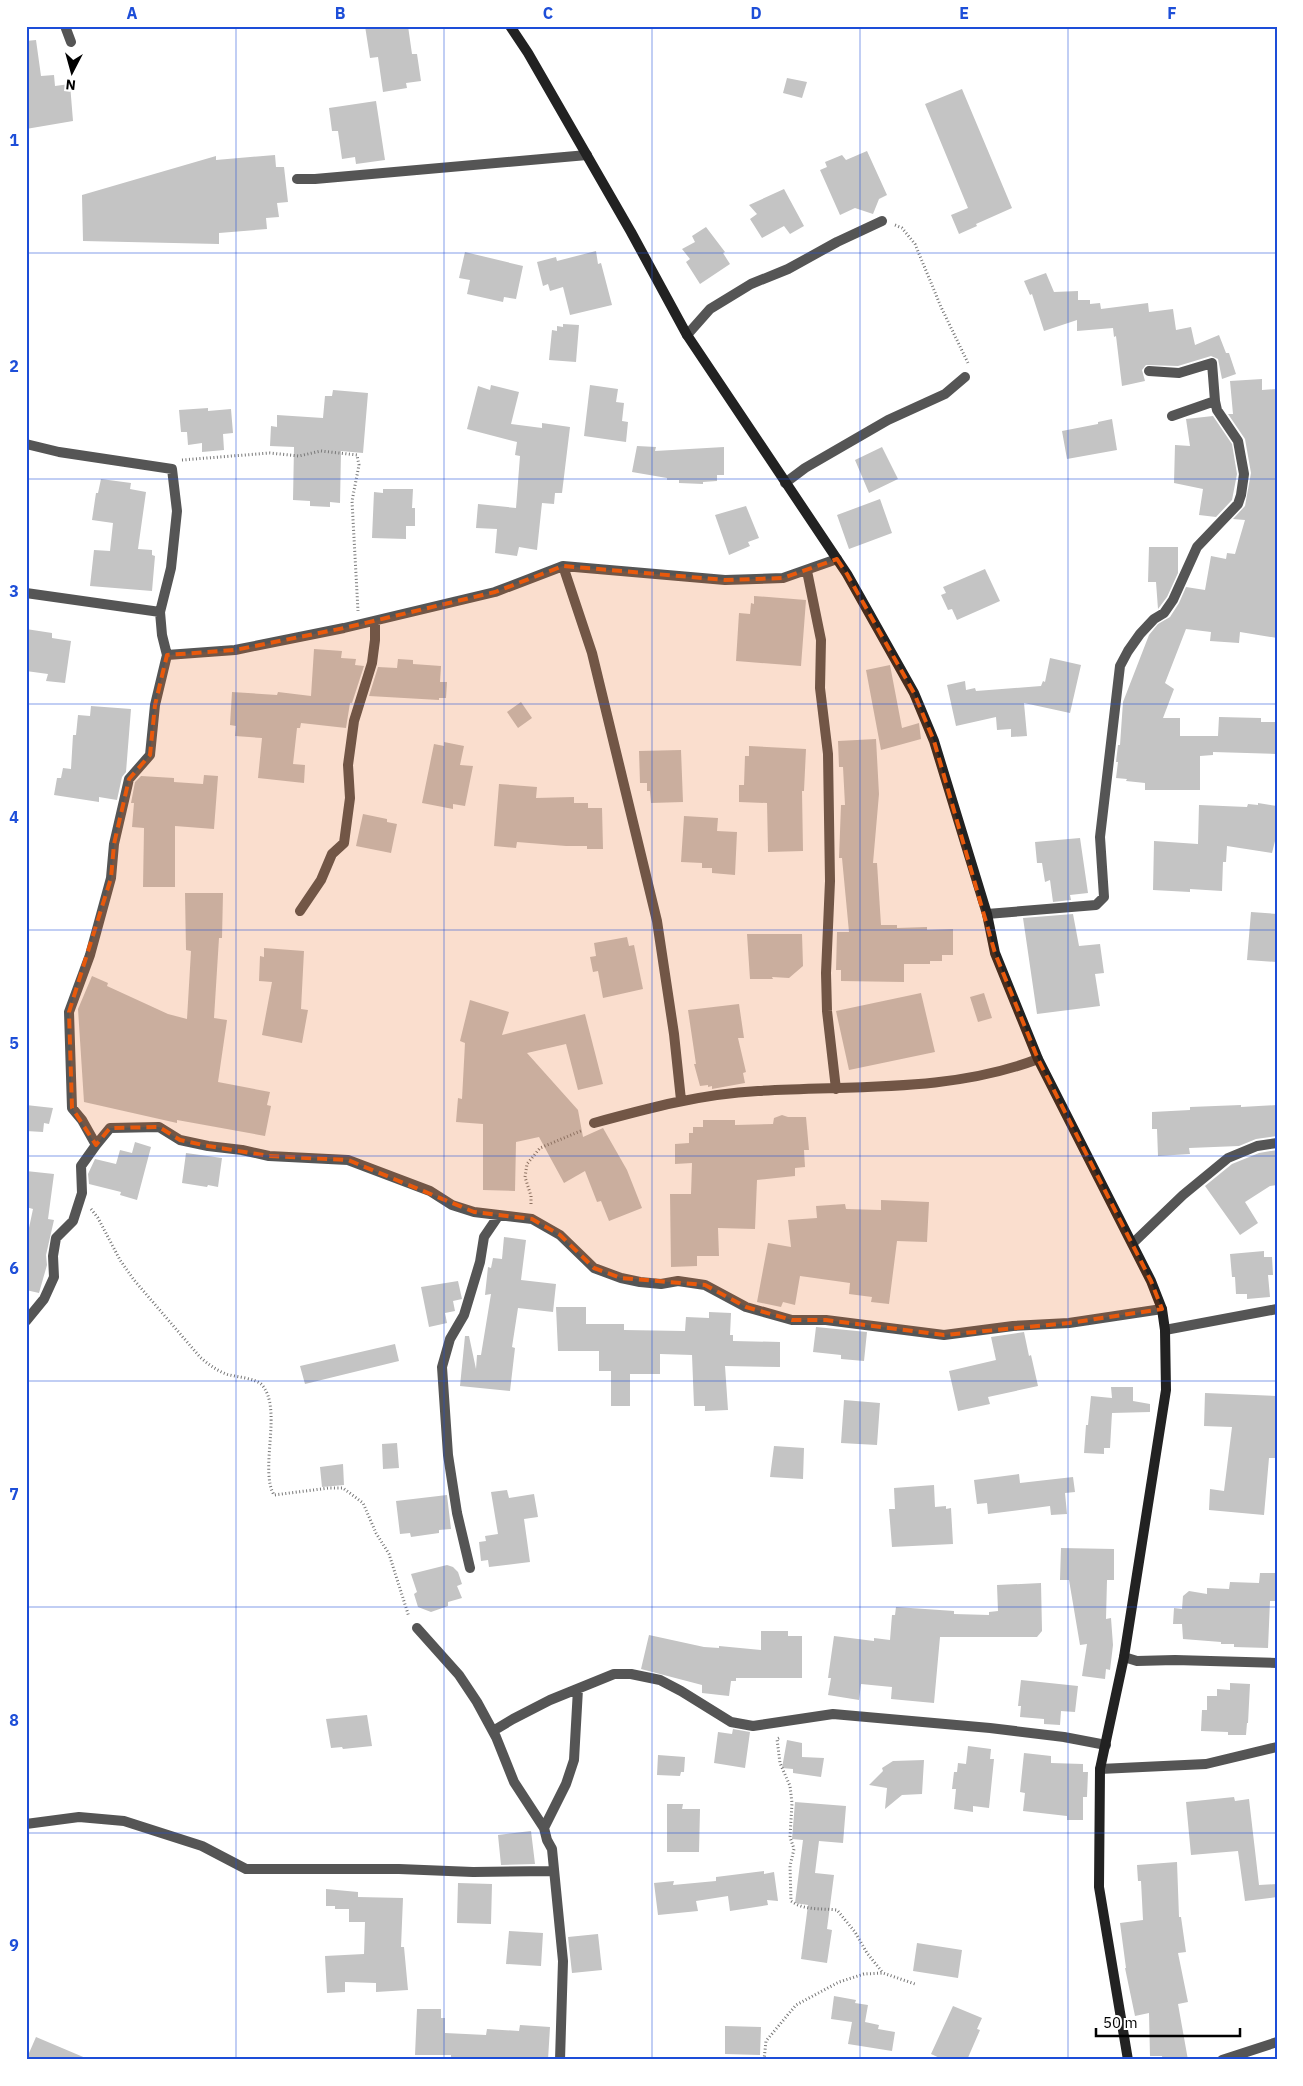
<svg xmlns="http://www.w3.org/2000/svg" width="1303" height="2086" font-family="'IBM Plex Sans',sans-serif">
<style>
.building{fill:#c4c4c4}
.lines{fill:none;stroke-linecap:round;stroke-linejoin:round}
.path{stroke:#777;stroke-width:3;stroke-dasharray:1 2.5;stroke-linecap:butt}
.lane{stroke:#555;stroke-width:10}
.street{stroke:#555;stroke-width:10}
.secondary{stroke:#222;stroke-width:10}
.marked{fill:#e8590c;fill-opacity:0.2;stroke:#e8590c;stroke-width:4;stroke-dasharray:10 6;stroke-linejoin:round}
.grid{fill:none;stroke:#1d4ed8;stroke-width:1;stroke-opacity:0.55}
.neatline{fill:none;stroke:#1d4ed8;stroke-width:2}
.grid-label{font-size:16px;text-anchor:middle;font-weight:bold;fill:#1d4ed8}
</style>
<rect width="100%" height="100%" fill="#fff"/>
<path class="building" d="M365,26h43l4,28h5l4,27 -15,2 1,5 -24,4 -5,-35 -8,1z
M36,40l5,36 13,-1 1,11 15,-2 3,37 -47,8v-88z
M787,78l20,4 -5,16 -19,-5z
M962,89l50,119 -36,16 1,2 -18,8 -8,-19 17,-7 -43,-104z
M376,101l9,59 -29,4 -1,-7 -13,2 -4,-28h-6l-3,-23z
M867,151l20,44 -8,4 -6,15 -18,-6 -15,7 -20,-45 7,-3 -2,-5 17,-7 4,5z
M275,155l1,12h8l4,35 -11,1 2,14 -13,1 1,11 -48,4v11l-136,-3 -1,-46 134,-39v4z
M784,189l20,37 -14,8 -6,-8 -22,12 -12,-19 7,-5 -8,-9z
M706,227l19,25 -2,1 7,11 -30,20 -14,-22 4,-3 -8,-10 13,-7 -3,-6z
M596,251l2,13 3,-1 11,42 -42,10 -7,-28 -13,4 -2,-7 -5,2 -6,-24 19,-5 1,4z
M465,252l58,14 -7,33 -12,-2 -1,5 -36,-8 3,-14 -11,-2z
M1046,273l8,19 24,-1v9h12v4l10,-1 1,6 47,-6 1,9 24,-3 3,21 15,-3 4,18 24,-10 7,18h3l7,21 -14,5 -4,-20 -7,-3 -33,10 -32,-1 -4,5 3,11 -23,5 -6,-50 -2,1 -1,-9 -36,3v-11l-33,11 -12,-37 -2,1 -6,-14z
M563,324l16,1 -3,37 -27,-2 3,-30 5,1v-5l6,1z
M1262,379v11l15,-1v249l-37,-6 -1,11 -29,-2 1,-9 -25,-3 -21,54 9,6 -11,29h17v18h38l1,-19 42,1v4h16v32l-64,-2v3l-13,1v34h-55v-7l-19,-2 1,-2 -11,-1 2,-16h-2l2,-17h2l3,-43 26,-67 9,-11 12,-7 9,-14 7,-16 19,3 6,-34 15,3 1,-6 8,1 10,-34 -12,-1 12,-13 6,-33 -6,-34 -17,-25h5l-3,-33z
M491,385l28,7 -8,32 31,4v-5l28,4 -8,66h-7l-1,11 -12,-1 -5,47 -18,-3 -2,9 -22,-3 2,-24 -21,-1 2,-24 38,4 4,-52 -5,-1 2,-13 -50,-13 11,-43 12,4z
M590,385l28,4 -2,13 8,1 -2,18 6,1 -2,20 -42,-6z
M333,390l35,3 -5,60 -22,-2 -1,52 -10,-1v5l-20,-1v-5l-17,-1 1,-53 -24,-1 1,-20 6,1v-12l46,3 2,-22h7z
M208,408v3l23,-2 2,24 -10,1 1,16 -22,2v-9l-14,2 -1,-13h-6l-2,-22z
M1213,416l19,28 5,30 -5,26 -16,17 -17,-2 4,-26 -29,-6 1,-38 15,1 -4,-27z
M1112,419l5,31 -50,9 -5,-28 36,-7v-2z
M637,446l19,1 -1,4 69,-4v28h-7v6l-14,1v2l-24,-1v-3h-12v-2l-35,-6z
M882,447l16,32 -29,14 -14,-33z
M101,479l30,4 -1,6 16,3 -8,57 14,1v5l3,1 -3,35 -62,-5 4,-36 16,1 3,-28 -21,-3 4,-27h2z
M383,489h30l-1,19h3v18h-9v13l-34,-1 2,-46 9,1z
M880,499l12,34 -43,16 -12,-34z
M746,506l13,32 -11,4 2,4 -21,9 -14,-40z
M1149,547h29v26l-11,24 -9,12 -2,-27h-8z
M985,569l15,32 -43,19 -5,-11 -4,1 -7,-15 5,-2 -3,-6z
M754,596l52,4 -5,66 -65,-5 3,-48 11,1 1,-11 3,1z
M26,629l26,4v5l19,3 -6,42 -19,-2 2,-7 -22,-3z
M314,649l28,2 -1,7 15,1 -1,6 9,1 -12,37h-2l-4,25 -45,-5 -1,5h-3l-4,36 12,1 -1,18 -46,-5 4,-40 -27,-2 1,-10 -6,-1 2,-33 45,3 1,-3 33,4z
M1050,658l31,7 -11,48 -46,-10 3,33 -16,1v-8l-14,1 -1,-13 -40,9 -9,-41 18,-4 1,9 9,-2 1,3 65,-5 2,-5 2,1z
M398,659l15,1v4l28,2 -1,16h7l-1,16h-7v2l-70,-4 9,-29 19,1z
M890,665l12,63 17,-5 2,16 -40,11 -15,-80z
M521,702l11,16 -14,10 -11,-16z
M91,706l40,3 -5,63 -4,5 -5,23 -18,-3v5l-45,-7 3,-17h4l2,-10 8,1 2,-34h3l2,-20 12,1z
M876,739l3,55 -6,69h4l4,62h16v3l30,-1v3l26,-1v26h-11v6h-12v3h-26v18l-63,-1v-11h-5l1,-38h12l-7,-74h-3l2,-53h4l-2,-38h-4l-1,-26z
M444,742l20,4 -4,19 13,1 -8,40 -12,-2v5l-31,-6 12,-59 10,2z
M749,746l57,3 -2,42h-2l1,60 -35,1 -1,-49 -28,-1v-17h5l1,-29h4z
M681,750l2,52 -32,1 -1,-12h-3v-8h-7l-1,-32z
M204,775l14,1 -4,53 -39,-3v61h-32l1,-59 -12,-1 2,-24h-3l4,-21 6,-6 33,2v4l29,2z
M499,784l38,3 -1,11 38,-1v6h14v5h14l1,41h-16v-3h-21l-49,-4 -1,6 -22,-2z
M1258,803l19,3v27l-5,20 -45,-7 -1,16h-3l-1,29 -32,-2v3l-37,-2 1,-49 44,3 1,-39 48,2 1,-3 10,1z
M363,814l24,5v3l10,2 -6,29 -35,-7z
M684,816l34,2 -1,13 20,1 -2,43 -23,-2v-5h-10v-5l-21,-1z
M1080,838l8,55 -18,2 1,5 -18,2 -3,-22 -5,2 -3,-19h-5l-2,-21z
M185,893h38l-1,45h-3l-5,80 13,2 -9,62 52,10 -3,13 4,1 -6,30 -88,-16v3l-93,-21 -6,-93 14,-33 16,7 -1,3 61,28 19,5 4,-68 -5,-1z
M1251,912l26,2v48l-30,-2z
M1073,914l6,32 21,-2 4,29 -9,1 5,32 -63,8 -14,-96z
M747,934h55l1,32 -14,12 -17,-1 1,2h-23z
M627,937l2,9 5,-1 9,44 -40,9 -5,-27 -5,1 -3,-15 6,-1 -2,-13z
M264,948l40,3 -3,58 7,1 -6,33 -40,-8 10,-53 -13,-1 1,-25 4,1z
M921,993l14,59 -86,18 -13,-59z
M984,993l8,25 -14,4 -8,-25z
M470,1000l39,12 -7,23 83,-21 18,70 -25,6 -12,-46 -39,9 51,57 5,27 20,-9 24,42 15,38 -33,13 -8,-20 -4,1 -12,-31 -21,12 -25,-46 -23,5 -1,49 -32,-1v-66l-27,-2 2,-24 4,1 3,-56 -5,-2z
M739,1004l5,34h-6l8,34 -3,1 2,10 -33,6v-3l-4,1v-2l-8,1 -6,-22h2l-8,-54z
M26,1105l27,3 -4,16 -5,-1 -1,9 -17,-1z
M1241,1105v2l36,-2v31l-21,3 -17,7 -50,2 1,6 -32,2 -1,-27h-5v-17l38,-2v-3z
M782,1115l6,2h18l3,33h-5l1,17 -10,1v8l-38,4 -2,49 -37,-1 1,28h-22v10l-26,1 -1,-73h21l1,-31 -17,1v-20l14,-1v-10h4v-6h10v-7h32v5l38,-1 1,-6z
M135,1142l16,5 -14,53 -17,-5 1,-3 -32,-8 -1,-10 7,-15 21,5 4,-14 12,3z
M1277,1150v35l-7,1 -25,16 13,21 -18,12 -35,-49 27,-22 27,-11z
M186,1153l36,5 -4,29 -10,-2 -1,2 -25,-4z
M26,1171l28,3 -6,45 6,1 -8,35 1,10 -8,28 -13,-3v-48l7,-33 -7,-2z
M881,1200l48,2 -2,40 -30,-1 -8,63 -18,-2 1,-5 -23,-3 1,-11 -50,-7 -5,29 -12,-3 -2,5 -24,-5 11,-59 23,4 -3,-27 29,-2 -1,-12 29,-2 1,5 35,1z
M504,1237l22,3 -5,40 35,4 -3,28 -35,-4 -6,39 3,1 -5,43 -50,-5 5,-50h4l7,33 1,-14h4l10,-61 -6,1 3,-28 3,1 2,-10 9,1z
M1264,1251v6h8l1,18h-5l2,22 -23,2v-5h-11l-1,-17h-3l-2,-23z
M458,1281l4,18 -9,2 2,10 -10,2 2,10 -18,4 -8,-40z
M556,1307h30v17h38v6l61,1 1,-14 23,1v-6l22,1 -1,22h3v6l47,1v25l-55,-1 3,44 -23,1v-5h-11l-2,-51 -32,-1v20h-30v32h-19v-35h-12v-20h-41z
M816,1327l51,5 -3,29 -23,-2v-4l-28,-3z
M1024,1332l5,24 2,-1 7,31 -50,11 2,7 -32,7 -9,-40 47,-11 -5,-23z
M395,1344l4,17 -94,23 -5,-18z
M1111,1387h22v14l17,3v8l-38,1 -2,35h-6v6l-20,-1 2,-28h2l3,-29 21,2z
M1205,1393l72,3v62h-8l-5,57 -55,-5 1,-21 14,2 8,-64 -28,-1z
M844,1400l36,3 -3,42 -36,-2z
M397,1443l2,25 -16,1 -1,-25z
M774,1446l30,2 -1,31 -33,-2z
M343,1464l1,21 -22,2 -2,-20z
M1019,1474l1,9 53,-6 2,15 -10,1 2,21 -16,1 -1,-9 -62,8 -1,-11 -10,1 -3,-24z
M934,1485l1,22 11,-1v3l5,-1 2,36 -61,3 -3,-38h6l-1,-21z
M507,1490l2,8 25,-4 4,23 -14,2 6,43 -41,5 -1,-7 -7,1 -2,-19 7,-1 -1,-5 13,-2 -7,-42z
M447,1495l4,34 -12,1v3l-28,4 -1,-4 -10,1 -4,-33z
M1061,1548l53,1v31h-7l-1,39 5,-1 2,27 -3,25 -4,-1 -1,10 -23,-3 5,-32 -7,1 -11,-65h-9z
M447,1565l6,2 5,5 4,12 -5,2 5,12 -14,4v4l-17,6 -13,-5 -4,-13 3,-2 -6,-18z
M1260,1573h17v28h-7l-2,47 -34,-1v-3h-13v-2l-38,-3 -1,-15h-9l1,-16 8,1 1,-13 6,-5 18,3v-6l22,1 1,-7 29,1z
M1041,1583l1,48 -5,6h-97l-6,66 -43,-4 1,-12 -31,-3 -2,16 -31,-5 3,-17h-3l6,-42 40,5v-3l16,2 2,-25h3l1,-8 58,4v3l35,1v-3l9,-1 -1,-26z
M761,1631h27v5h14v42h-66v3h-5l-2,15 -27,-3v-8l-61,-16 8,-34 55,12 15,1v-2l42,4z
M1021,1680l57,6 -3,26 -14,-1 -1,14 -16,-1v-5l-24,-2 1,-11h-3z
M1230,1683l20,1 -2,39h-1l-1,12h-18v-3l-27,-1 1,-21h5v-14h10v-7l13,1z
M367,1715l5,31 -29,3 -1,-2 -11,1 -5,-29z
M733,1729l17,3 -5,36 -31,-5 4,-31 14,2z
M787,1740l15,3v14l22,1 -3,19 -28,-4v-4l-11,-1z
M968,1746l23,3 -1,10h4l-5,49 -16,-2v6l-19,-3 2,-20h-4l2,-17h3l1,-9 8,1z
M1024,1753l27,3v7l32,1v8h5l-1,25h-4v23h-16v-4l-44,-5 2,-18 -5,-1z
M658,1755l27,2 -1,15h-3l-1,4 -23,-1z
M924,1760l-2,34 -20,1 -17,14 2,-21 -18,-3 14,-14 -1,-3 11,-7z
M1234,1797l1,4 14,-2 10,86 18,-1v13l-32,4 -7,-50 -47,4 -5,-53z
M795,1802l51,4 -3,37 -24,-2 -4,32 19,2 -7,54 5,1 -5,33 -26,-4 7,-54 -13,-2 8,-63 -11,-1z
M667,1804h16l-1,5h18l-1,43h-32z
M531,1831l4,33 -34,1 -3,-30z
M1177,1862l2,55h2l5,35 -8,1 10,49 -10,2 10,56h-25l-1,-4h-12l-1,-43 -14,3 -10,-48h1l-6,-45 23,-3 -2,-39h-3l-1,-16z
M764,1871v3l10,-2 4,29 -11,-1 1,5 -38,6 -2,-15 -32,5 2,10 -40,4 -4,-32 20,-2 -1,4 43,-4v-4z
M458,1883l34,1 -1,40 -34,-1z
M326,1889l32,3v5l45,1 -2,49h3l4,43 -32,2v-9l-31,-1v10l-18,1 -2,-37 39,-2 1,-32h-16v-13h-14v-3h-9z
M509,1931l34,2 -2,33 -35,-2z
M598,1934l4,36 -30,3 -4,-36z
M917,1943l45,7 -4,28 -45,-7z
M834,1996l22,4 -1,3 13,2 -3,17 14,3 -1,4 17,3 -3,19 -44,-7 4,-22 -21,-3z
M953,2006l29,12 -5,11 3,1 -13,30h-23l-13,-6z
M417,2009h24v9h4v15l41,2 1,-6 32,2 1,-6 30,2 -2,33h-89l-8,-1v-4h-36z
M725,2026l36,1 -1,28 -35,-1z
M36,2037l52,22v1h-62z"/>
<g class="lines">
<path class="path" d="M895,225l7,3 13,16 26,63 27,56
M182,460l88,-7 29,3 22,-5 36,4 2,10 -7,36 6,110
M531,1204v-8l-6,-19 2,-13 13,-16 43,-18
M91,1209l7,9 22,42 14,20 66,77c8,7 16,13 26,17 9,3 30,4 36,11 21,24 -3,84 12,110l55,-7h14l20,15 13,30 13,21 20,63
M779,1738l-2,1 3,24 10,23 2,17 -2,34 4,12 -4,17 1,35c14,10 30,7 46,9l18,22 12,21 16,20
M764,2060l2,-19 30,-36 43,-23 25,-8 19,-1 32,11"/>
<path class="lane" d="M297,179h18l272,-24"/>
<path class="street" d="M65,26l6,16
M687,335l23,-26 41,-25 37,-15 49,-27 45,-21
M1172,416l43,-15
M26,444l33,8 113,17 5,42 -6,57 -11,44 2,23 5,20 68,-5 109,-22 151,-36 68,-26 162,14 58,-2 54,-19
M785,483l20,-15 83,-48 57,-26 20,-17
M563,566l29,87 65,268 17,113 7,66
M807,571l14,69 -1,48 8,66 2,127 -4,92 1,38 9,78
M26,593l134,19
M300,911l21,-31 11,-26 12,-11 6,-45 -2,-33 6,-44 18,-58 3,-23v-19
M987,914l109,-9 8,-8 -4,-60 20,-171 8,-15 12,-17 14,-15 10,-6 9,-13 24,-53 41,-43 3,-9 3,-21 -6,-33 -21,-31 -2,-9 -3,-38 -33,10 -30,-2
M594,1123c55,-15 107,-29 164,-32 94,-6 191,2 280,-32
M96,1145l-14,-25 -10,-12 -3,-96 21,-57 21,-77 3,-34 15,-65 21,-24 5,-50 12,-50
M1133,1243l50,-48 45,-37 29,-12 20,-3
M26,1321l18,-22 10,-22 -1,-21 3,-18 17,-17 9,-28 -1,-27 15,-21 14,-17 49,-1 21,13 28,6 34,4 27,6 79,4 82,31 22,14 22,7 58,7 28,16 34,33 27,10 19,4 21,2 17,-3 27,4 41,22 46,13h34l118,15 69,-9 56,-3 93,-14
M1165,1330l112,-21
M470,1568l-13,-55 -9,-58 -6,-88 8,-28 14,-24 16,-53 4,-25 15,-22
M417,1628l42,47 18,27 19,35 18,45 30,46 3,12 5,9 11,112 -3,99
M1124,1657l13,4 38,-1 102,3
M493,1731l20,-12 37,-19 64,-26h17l29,6 21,11 50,31 22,4 80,-12 157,14 74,9 42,8
M1100,1769l106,-5 71,-17
M26,1824l53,-7 45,4 78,25 44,23h153l74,3 80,-1
M544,1828l22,-44 8,-24 4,-71
M1222,2060l55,-18"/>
<path class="secondary" d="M510,26l18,27 103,179 56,103 160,239 67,119 20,48 53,173 8,39 43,106 113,222 11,28 3,21 1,60 -42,267 -24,112 -1,118 29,173"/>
</g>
<path class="marked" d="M837,559l10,15 67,119 20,48 61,212 43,106 113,222 11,28 -93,14 -125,12 -118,-15h-34l-46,-13 -41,-22 -84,-7 -27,-10 -34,-33 -28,-16 -58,-7 -126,-52 -79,-4 -61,-10 -28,-6 -21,-13 -49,1 -14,17 -24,-37 -3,-96 42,-134 3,-34 15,-65 21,-24 5,-50 12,-50 68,-5 109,-22 151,-36 68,-26 162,14 58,-2z"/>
<path class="grid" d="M236,26v2034M444,26v2034M652,26v2034M860,26v2034M1068,26v2034M26,253h1251M26,479h1251M26,704h1251M26,930h1251M26,1156h1251M26,1381h1251M26,1607h1251M26,1833h1251"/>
<rect width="1303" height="2086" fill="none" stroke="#ffffff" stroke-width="55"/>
<g transform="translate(72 72) rotate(186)" stroke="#ffffff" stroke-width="4" paint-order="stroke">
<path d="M0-4L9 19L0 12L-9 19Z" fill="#000000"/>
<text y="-8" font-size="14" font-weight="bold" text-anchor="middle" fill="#000000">N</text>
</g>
<path d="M1096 2028v8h144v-8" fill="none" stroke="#000000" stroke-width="2.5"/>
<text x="1103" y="2028" font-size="15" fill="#000000" stroke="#ffffff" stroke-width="4" paint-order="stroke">50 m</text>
<rect x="28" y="28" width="1248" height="2030" class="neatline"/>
<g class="grid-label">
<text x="132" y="19">A</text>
<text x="340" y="19">B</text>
<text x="548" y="19">C</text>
<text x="756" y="19">D</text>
<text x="964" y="19">E</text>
<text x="1172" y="19">F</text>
<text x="14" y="146">1</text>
<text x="14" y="372">2</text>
<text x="14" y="597">3</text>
<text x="14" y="823">4</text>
<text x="14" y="1049">5</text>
<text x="14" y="1274">6</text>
<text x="14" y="1500">7</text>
<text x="14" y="1726">8</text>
<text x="14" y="1951">9</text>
</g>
</svg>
